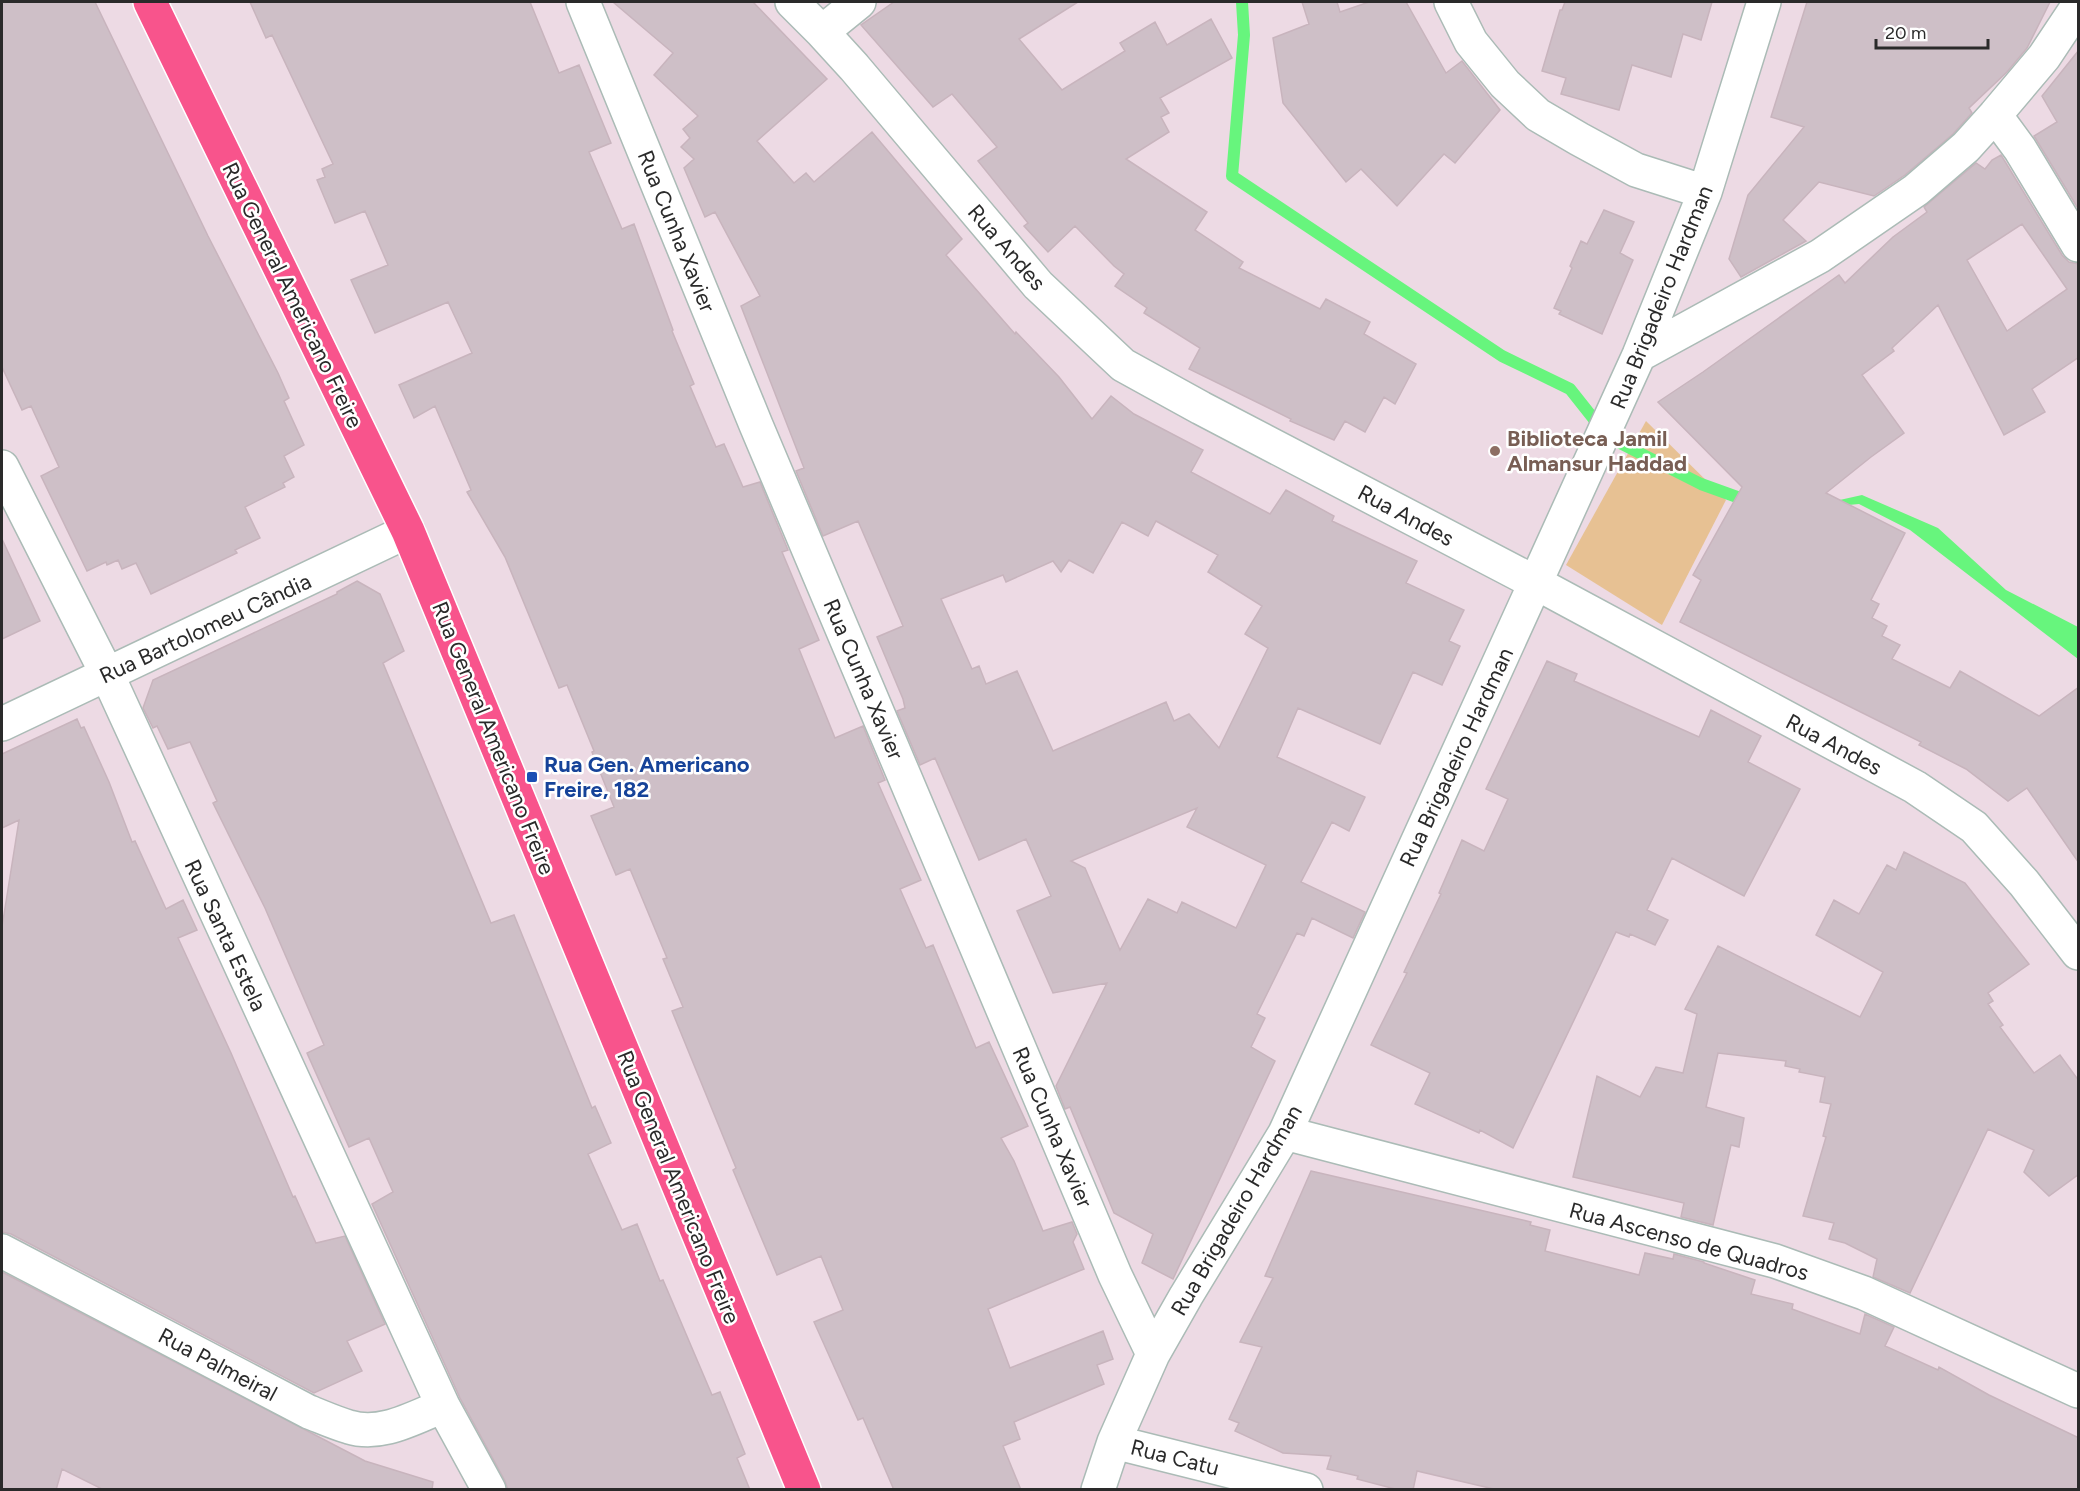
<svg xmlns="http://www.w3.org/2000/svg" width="2080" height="1491" font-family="Figtree,sans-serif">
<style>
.green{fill:#e7c193}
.water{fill:#67f57d}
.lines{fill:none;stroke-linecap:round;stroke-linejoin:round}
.stream{stroke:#67f57d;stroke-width:12}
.building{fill:#cebfc7;stroke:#c8b4bd;stroke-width:1.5;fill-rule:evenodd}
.minor-casing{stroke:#abbbb6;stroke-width:36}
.major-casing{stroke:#fff;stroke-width:36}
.minor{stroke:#fff;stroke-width:33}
.major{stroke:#f8548c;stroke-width:33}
.education-dot{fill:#8d6e63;stroke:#fff;stroke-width:2}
.transit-dot{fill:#1a4fb4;stroke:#fff;stroke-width:2}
.labels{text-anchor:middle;stroke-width:5;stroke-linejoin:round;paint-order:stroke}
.street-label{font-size:22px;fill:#2a2a2a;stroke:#fff}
.education-label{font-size:22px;font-weight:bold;fill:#785e54;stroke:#fff;text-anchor:start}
.transit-label{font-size:22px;font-weight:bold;fill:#164399;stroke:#fff;text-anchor:start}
</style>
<rect width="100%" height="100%" fill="#eddae4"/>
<path class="green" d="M1646,421l80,79 -64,125 -96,-60z"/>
<path class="water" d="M1862,495l76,33 68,62 72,37v32l-168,-129 -51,-26 -64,6z"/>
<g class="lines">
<path class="stream" d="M1242,2l2,33 -12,141 270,180 68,33 38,48 93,47 50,18"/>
</g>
<path class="building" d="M2,2h93l113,234 70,137 11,25 -5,3 20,44 -20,11 10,21 -11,6 2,4 -40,20 15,31 -25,12 2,3 -86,41 -15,-31 -14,6 -4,-9 -11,5 -1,-3 -19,9 -46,-95 18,-9 -28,-61 -9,4 -20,-43z
M250,2h280l29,71 20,-8 32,78 -22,9 33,77 12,-5 39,106 -1,1 22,53 -4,2 26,61 8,-3 19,43 17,-5 28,68 -6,2 37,88 -20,9 36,89 28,-12 22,54 -7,3 43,97 -21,9 26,59 7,-3 43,103 13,-6 39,84 -27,12 13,23 29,70 29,-9 5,12 -4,8 11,27 -96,40 22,59 93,-37 10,28 -16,6 7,19 -90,38 6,17 -17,7 18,44h-127l-31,-72 -5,2 -44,-98 29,-12 -22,-54 -44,19 -44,-105 3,-2 -64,-157 11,-4 -20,-48 4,-1 -37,-89 -14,6 -25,-59 23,-9 -22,-55 2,-1 -27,-66 -8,3 -54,-131 -38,-65 4,-2 -36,-84 -21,12 -15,-33 73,-32 -24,-51 -73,31 -24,-53 37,-15 -23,-54 -30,12 -18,-43 8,-3 -3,-8 11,-5 -61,-129 -6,3z
M613,2h140l74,77 -70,62 37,42 12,-10 8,9 58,-50 90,107 -16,16 69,79 1,-2 43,45 33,42 19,-23 23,18 69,36 -12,22 79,42 16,-24 48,26 -2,5 85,40 -11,22 58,27 -15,31 11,5 -18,39 -29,-13 -33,72 -82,-36 -21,49 88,40 -16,34 -17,-9 -31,60 64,30 -12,26 -41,-20 -8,18 -7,-3 -40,81 8,4 -14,29 24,14 -102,218 -31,-16 11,-29 -39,-21 -44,-106 -5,2 -9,-23 51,-103 -54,10 -36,-82 34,-15 -25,-57 -47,21 -44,-102 -15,7 -23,-54 8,-3 -2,-9 -26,-62 26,-11 -45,-105 -35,15 -27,-65 8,-3 -63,-162 19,-10 -45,-84 -10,5 -21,-49 10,-9 -13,-12 9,-9 -7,-9 15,-13 -44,-41 19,-22zM1156,521l62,34 -10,17 54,34 -17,28 23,14 -49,100 -30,-34 -15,7 -8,-19 -113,49 -36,-80 -31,13 -7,-18 -7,3 -31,-70 62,-24 3,7 47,-21 8,11 8,-12 24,13 29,-51 26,14zM1197,808l-10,19 79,38 -30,63 -54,-26 -5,11 -29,-14 -28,51 -35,-82 -14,-7z
M894,2h184l-59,37 43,51 63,-39 -5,-8 35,-21 12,23 44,-26 21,39 -72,40 9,15 -8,4 8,15 -43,27 81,53 -12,18 48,32 -4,6 81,41 6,-10 44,23 -6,12 52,30 -21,40 -11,-7 -19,35 -20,-11 -11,19 -44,-19 1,-2 -102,-50 11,-21 -56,-35 3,-5 -32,-22 9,-12 -10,-8 -39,-40 -27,26 -24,-26 4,-3 -50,-62 19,-14 -45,-53 -19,13 -72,-82z
M1302,2h35l3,10 29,-10h37l40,71 16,-12 38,49 -45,53 -11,-9 -47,52 -36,-37 -15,13 -63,-79 -10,-65 36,-14z
M1565,2h147l-11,38 -18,-6 -12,43 -39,-12 -13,45 -58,-16 5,-16 -24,-7 18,-61h2z
M1807,2h243l-23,46 -20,24 -38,36 3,5 -19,21 -48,41 -31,21 -55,-14 -36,38 23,21 -65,36 -12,-18 19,-64 56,-68 -33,-10z
M2079,50v160l-45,-74 23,-14 -15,-26z
M2001,155l61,100 7,7 10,2v93l-47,32 13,23 -41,23 -66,-130 -46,43 2,3 -32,24 42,58 -33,24 -45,36 79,40 -34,67 8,4 -7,14 15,8 -5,10 18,9 -8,14 58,29 10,-17 79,45 40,-29v176l-52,-75 -19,13 -42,-32 -47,-24 2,-3 -241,-120 21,-42 -8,-5 49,-88 -84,-85 45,-30 136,-97 6,8 48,-46 34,-25 -3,-5 52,-44 9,6 7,-9zM2022,224l45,65 -60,42 -40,-71z
M1604,210l30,12 -14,31 13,7 -31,74 -43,-20 2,-3 -7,-3 18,-40 -2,-2 11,-25 6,3z
M2,539l38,82 -38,18z
M357,581l23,13 24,57 -21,12 108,260 23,-8 78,193 3,-2 16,37 -23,11 34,76 15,-6 23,57 3,-1 49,115 8,-3 25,62 -8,4 13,32h-242l-3,-9 -45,-83 -88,-194 21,-12 -24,-54 -20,9 -42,-94 17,-8 -59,-137 -52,-105 4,-2 -27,-59 -22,7 -11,-23 -4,2 -10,-20 10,-28 184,-86v-2z
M1547,661l30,13 -3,7 125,56 12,-27 50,26 -13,26 52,27 -56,107 -72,-38 -25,52 21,10 -13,25 -25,-11 -1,3 -13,-5 -103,216 -33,-18 -1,3 -64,-29 15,-31 -59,-28 36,-72 -3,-1 37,-78 -2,-1 23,-53 22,11 24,-52 -22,-10z
M77,719l4,9 3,-1 25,55 23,60 3,-1 31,68 17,-9 14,30 -19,8 53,115 62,144 2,-1 21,47 29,-7 40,88 -38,17 15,30 -48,22 -303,-159 -9,-2v-305l17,-107 -17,8v-74z
M1904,852l61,31 64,81 -41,29 5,8 -5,3 15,21 -3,2 34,46 26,-18 19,26v93l-30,22 -25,-24 10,-22 -46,-21 -78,164 -37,-16 4,-18 -32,-16 -16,-4 5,-16 -31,-7 23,-79 -3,-1 8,-32 -11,-2 5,-25 -26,-5 1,-3 -15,-3 1,-5 -68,-8 -12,54 38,11 -5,29 -8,-2 -18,80 -32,-8 3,-14 -111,-26 24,-101 43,21 16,-30 27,6 14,-59 -12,-5 33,-63 142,71 23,-45 -67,-37 18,-35 25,14 28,-49 9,5z
M1311,1171l220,51 -1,3 20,5 -5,21 94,24 6,-22 28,6 1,-5 30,8v1l51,17 -4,14 42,10 -1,5 68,25 5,-20 29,13 -9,19 53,24 1,-3 50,28 90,43v52h-581l-81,-19 -4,19h-14l-42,-11 1,-3 -31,-7 4,-13 -48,-3 -48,-22 4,-8 -10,-4 33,-72 -22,-5 33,-64 -8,-2z
M2,1272l363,189 68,21 -1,8h-328l-42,-21 -6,21h-54z"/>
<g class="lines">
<defs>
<path id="minor" d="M583,2l173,423 359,850 38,79
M792,2l30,30 32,35 184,218 85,80 78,43 335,175 379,204 59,40 50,56 54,70
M1451,2l20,40 34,42 33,31 41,24 57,31 69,22
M822,32l37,-30
M1995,115l25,34 58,96
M1639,355l181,-99 96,-66 50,-43 29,-32 49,-58 34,-51
M2,467l105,207 336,732 46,84
M2,724l406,-193
M1285,1133l490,128 89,32 214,98
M2,1251l307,161c13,5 26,11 40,15 32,10 64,-9 94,-21
M1114,1442l192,48
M1098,1490l16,-48 39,-88 33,-58 99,-163 354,-778 66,-163 59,-190"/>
<path id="major" d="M150,2l258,529 396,959"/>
</defs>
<use href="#minor" class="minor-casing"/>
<use href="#major" class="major-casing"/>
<use href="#minor" class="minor"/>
<use href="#major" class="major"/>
</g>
<circle class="education-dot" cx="1495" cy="451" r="6"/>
<rect class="transit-dot" x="526" y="771" width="12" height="12" rx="3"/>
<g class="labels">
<g class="street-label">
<text transform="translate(677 231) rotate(68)" y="8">Rua Cunha Xavier</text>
<text transform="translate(1007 247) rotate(49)" y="8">Rua Andes</text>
<text transform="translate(293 295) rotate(64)" y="8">Rua General Americano Freire</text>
<text transform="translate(1661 297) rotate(-68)" y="8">Rua Brigadeiro Hardman</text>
<text transform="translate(1406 515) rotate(28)" y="8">Rua Andes</text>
<text transform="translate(205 628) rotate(-25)" y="8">Rua Bartolomeu Cândia</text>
<text transform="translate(864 679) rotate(67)" y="8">Rua Cunha Xavier</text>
<text transform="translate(494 738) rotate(68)" y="8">Rua General Americano Freire</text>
<text transform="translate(1834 744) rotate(28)" y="8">Rua Andes</text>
<text transform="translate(1456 757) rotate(-65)" y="8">Rua Brigadeiro Hardman</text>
<text transform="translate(226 935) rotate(65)" y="8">Rua Santa Estela</text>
<text transform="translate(1053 1127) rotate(67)" y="8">Rua Cunha Xavier</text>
<text transform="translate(679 1187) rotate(68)" y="8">Rua General Americano Freire</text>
<text transform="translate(1236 1210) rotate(-60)" y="8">Rua Brigadeiro Hardman</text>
<text transform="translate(1689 1241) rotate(15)" y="8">Rua Ascenso de Quadros</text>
<text transform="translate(218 1364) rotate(28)" y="8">Rua Palmeiral</text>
<text transform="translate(1175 1457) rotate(14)" y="8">Rua Catu</text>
</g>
<g class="education-label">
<text x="1507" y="446">Biblioteca Jamil<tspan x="1507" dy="25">Almansur Haddad</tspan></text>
</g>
<g class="transit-label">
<text x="544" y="772">Rua Gen. Americano<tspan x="544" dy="25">Freire, 182</tspan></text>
</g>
</g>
<rect width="2080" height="1491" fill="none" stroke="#2a2a2a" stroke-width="6"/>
<path d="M1876 39v9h112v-9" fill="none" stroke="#2a2a2a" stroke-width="3"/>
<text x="1885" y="39" font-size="18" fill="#2a2a2a" stroke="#ffffff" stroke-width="4.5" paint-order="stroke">20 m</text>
</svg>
